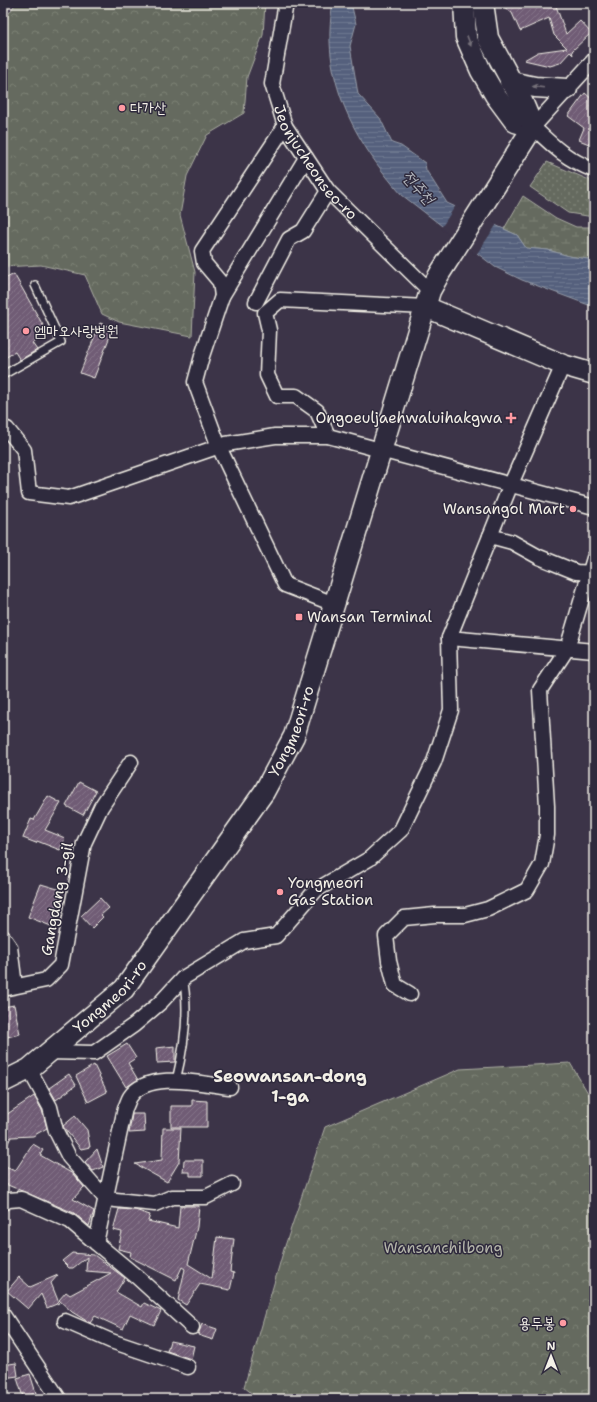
<svg xmlns="http://www.w3.org/2000/svg" width="597" height="1402" font-family="'Shantell Sans','Poor Story',sans-serif">
<style>
.grass{fill:url(#grass-dots);stroke:#acaea3}
.forest{fill:url(#forest-crowns);stroke:#acaea3}
.wetland{fill:url(#wetland-marsh);stroke:#acaea3}
.water{fill:url(#water-rules);stroke:#949ba8}
.pier{fill:#3c3448}
.building{fill:url(#building-hatch);stroke:#f4f1e8}
.lines{fill:none;stroke-linecap:round;stroke-linejoin:round}
.lane-casing{stroke:#f4f1e8;stroke-width:10}
.street-casing{stroke:#f4f1e8;stroke-width:17}
.secondary-casing{stroke:#f4f1e8;stroke-width:23}
.lane{stroke:#2f2a3d;stroke-width:7}
.street{stroke:#2f2a3d;stroke-width:14}
.secondary{stroke:#2f2a3d;stroke-width:20}
.oneway{fill:#747079}
.poi-dot{fill:#ff9aa2;stroke:#2f2a3d;stroke-width:1.5}
.labels{text-anchor:middle;stroke-width:3;stroke-linejoin:round;paint-order:stroke}
.poi-label{font-size:15px;fill:#f4f1e8;stroke:#2f2a3d;text-anchor:start}
.street-label{font-size:15px;fill:#f4f1e8;stroke:#2f2a3d}
.park-label{font-size:15px;fill:#b4b5aa;stroke:#2f2a3d}
.water-label{font-size:16px;font-style:italic;fill:#b4b7bd;stroke:#2f2a3d}
.quarter-label{font-size:17px;font-weight:bold;fill:#f4f1e8;stroke:#2f2a3d}
</style>
<defs>
<pattern id="grass-dots" width="8" height="8" patternUnits="userSpaceOnUse"><rect width="8" height="8" fill="#656b5e"/><path d="M2 2h.1M6 6h.1" fill="none" stroke="#7c8175" stroke-width="1.8" stroke-linecap="round"/></pattern>
<pattern id="forest-crowns" width="20" height="18" patternUnits="userSpaceOnUse"><rect width="20" height="18" fill="#656b5e"/><path d="M2 6a3 3 0 1 1 6 0M12 15a3 3 0 1 1 6 0" fill="none" stroke="#7c8175"/></pattern>
<pattern id="wetland-marsh" width="20" height="14" patternUnits="userSpaceOnUse"><rect width="20" height="14" fill="#656b5e"/><path d="M1 5h8M5 5V1M11 12h8M15 12V8" fill="none" stroke="#7c8175"/></pattern>
<pattern id="water-rules" width="6" height="5" patternUnits="userSpaceOnUse"><rect width="6" height="5" fill="#54617d"/><path d="M0 2.5h6" fill="none" stroke="#6d788f"/></pattern>
<pattern id="building-hatch" width="6" height="6" patternUnits="userSpaceOnUse"><rect width="6" height="6" fill="#6f5b74"/><path d="M-1 1l2-2M0 6l6-6M5 7l2-2" fill="none" stroke="#847388"/></pattern>
</defs>
<rect width="100%" height="100%" fill="#3c3448"/>
<filter id="ink" filterUnits="userSpaceOnUse"><feTurbulence type="fractalNoise" baseFrequency=".025" numOctaves="2"/><feDisplacementMap in="SourceGraphic" scale="8" xChannelSelector="R" yChannelSelector="G"/><feConvolveMatrix kernelMatrix="1 2 1 2 8 2 1 2 1" color-interpolation-filters="sRGB"/></filter>
<g filter="url(#ink)">
<path class="grass" d="M547,162l47,20v35l-26,-4 -38,-26z"/>
<path class="forest" d="M16,3h249l-2,32 -16,42 -3,36 -37,22 -20,41 -7,39 15,57 -3,64 -73,-14 -17,-8 -17,-39 -44,-10 -38,2v-245z
M570,1063l24,40v296h-335l-15,-12 40,-138 41,-122 135,-58z"/>
<path class="wetland" d="M523,196l33,22 20,9h18v33l-25,-4 -21,-6 -22,-2 -9,-13 -13,-6z"/>
<path class="water" d="M333,3h18l5,21 -6,22 8,48 22,24 12,25 9,3 24,17 1,7 21,33 70,32 9,13 22,2 21,6 25,4v47l-72,-27 -27,-13 -93,-72c-48,-54 -83,-119 -69,-192z"/>
<path class="pier" d="M456,205l41,19 -21,31 -35,-27z"/>
<path class="building" d="M499,3h56l11,31 14,-13 11,12 -19,18 1,4 -3,-3 -10,11 -10,3 -26,-6 14,-8 29,-4 -13,-13 -5,-17 -29,13 -8,-18z
M585,93l9,8v45l-15,-6 5,-12 -16,-12z
M14,274l34,60 -16,9 5,7 -17,10 -5,-8 -12,7v-79z
M100,323l13,5 -19,50 -14,-5z
M79,782l17,9 -13,24 -17,-9z
M48,796l13,7 -16,27 20,8 -5,12 -23,-9 -1,2 -13,-5 8,-19 3,1z
M41,884l20,6 -6,19 2,1 -6,16 -23,-9z
M100,898l9,10 -8,7 2,2 -11,11 -11,-12z
M14,1005l6,29 -17,4v-31z
M127,1044l9,14 -8,5 10,17 -12,7 -19,-31z
M175,1046v16l-18,1 -1,-15z
M94,1065l13,27 -19,10 -12,-26z
M69,1074l7,11 -20,15 -7,-12z
M34,1096l8,14 5,18 -14,8 -22,1 -8,16v-36z
M192,1100l15,1v26h-36v-21h21z
M132,1114h12l1,18 -16,1z
M75,1116l12,14 3,17 -9,2 -17,-21 -1,-2z
M163,1128h18l-2,34 -12,20 -32,-18 27,-4z
M33,1144l10,6 -3,5 33,19 11,13 -11,12 21,12 -5,15 -15,-13 -71,-30v-17l12,5z
M97,1149l6,18 -10,4 -8,-9z
M184,1160h19v16h-13v-4h-7z
M180,1206h19l-2,21 -9,37 24,15 5,-42 17,2 -4,33 4,1 -4,17 -30,-6 -14,21 -8,-5 7,-31 -3,-2 -6,13 -46,-23 1,-5 -13,-3 4,-17 -9,-2 6,-21 16,1 15,5 -2,6 30,7z
M72,1253l22,2 31,23 -9,14 26,15 2,-4 17,8 -7,14 -24,-11 -7,15 -28,-13 -5,7 -18,-11 -13,-12 7,-8 4,3 41,-22 -25,-2 1,-14 -14,11h-4l-7,-7z
M58,1275l-7,8 8,20 -12,5 -6,-14 -13,15 -21,-18 12,-14 11,10z
M202,1324l15,5 -4,11 -15,-5z
M170,1341l24,5 -3,13 -24,-8z
M16,1363l2,13 -15,2v-13z
M30,1374l6,19 -13,4 -6,-19z"/>
<g class="lines">
<defs>
<path id="lane" d="M3,375l58,-33 -26,-57
M176,1081c8,-33 14,-70 7,-103"/>
<g id="street">
<path id="s1" d="M286,3l-14,81 13,42 43,65 102,100"/>
<path d="M594,60l-61,67c21,20 33,32 61,43"/>
<path d="M285,126l-83,125 2,12 16,19 2,14 -20,60 -7,26 24,65 66,138 49,19"/>
<path d="M222,296l84,-138"/>
<path d="M256,302l33,-63 14,-8 25,-40"/>
<path d="M563,365l-52,119 -62,154 145,13"/>
<path d="M3,430l4,-1 17,21 5,43 40,5 157,-54 49,-8h53l266,71"/>
<path d="M328,436l-11,-25 -21,-15h-19l-10,-21 2,-45 -4,-17 15,-13 146,7"/>
<path d="M490,536l22,6 27,15 37,15 18,1"/>
<path d="M3,937l7,10 5,39"/>
<path d="M3,989l43,-9 15,-15 23,-122 17,-36 30,-45"/>
<path d="M410,994l-15,-9 -6,-24 -3,-25 18,-18 31,-3h30l23,-6 39,-19 15,-26 5,-29v-29l-7,-116 27,-41 27,-91"/>
<path d="M49,1052l45,1 40,-28 27,-23 22,-24 61,-37 32,-5 40,-46 53,-31 32,-29 33,-68 17,-52 -2,-72"/>
<path d="M29,1069l21,38 6,24 13,26 37,42 49,5 17,-7h34l26,-13"/>
<path d="M3,1203l6,-3 12,-1 49,22 26,22 29,-135c2,-3 3,-8 5,-11 18,-27 72,-13 100,-10"/>
<path d="M96,1243l41,34 55,50"/>
<path d="M3,1315l56,84"/>
<path d="M65,1321l46,20 77,26"/>
</g>
<g id="secondary">
<path d="M464,3l2,34 15,34 14,24 20,27 18,5"/>
<path d="M483,3l5,35 35,65 10,24"/>
<path d="M510,82l25,5 32,2"/>
<path d="M426,307l137,58 31,9"/>
<path id="s2" d="M3,1082l26,-13 95,-80 140,-197 30,-56 136,-445 10,-18 93,-146"/>
</g>
</defs>
<use href="#lane" class="lane-casing"/>
<use href="#street" class="street-casing"/>
<use href="#secondary" class="secondary-casing"/>
<use href="#lane" class="lane"/>
<use href="#street" class="street"/>
<use href="#secondary" class="secondary"/>
</g>
<defs><path id="oneway-solid" d="M-6-.8H1V-3.2L6.5 0L1 3.2V.8H-6Z"/></defs>
<g class="oneway">
<use href="#oneway-solid" transform="translate(469 41) rotate(69)"/>
<use href="#oneway-solid" transform="translate(538 87) rotate(-173)"/>
</g>
</g>
<g class="poi-dot">
<circle cx="122" cy="108" r="4"/>
<circle cx="26" cy="331" r="4"/>
<path d="M509 412h4v4h4v4h-4v4h-4v-4h-4v-4h4z"/>
<circle cx="573" cy="509" r="4"/>
<rect x="295" y="613" width="8" height="8" rx="2"/>
<circle cx="280" cy="892" r="4"/>
<circle cx="563" cy="1323" r="4"/>
</g>
<g class="labels">
<g class="poi-label">
<text x="130" y="113">다가산</text>
<text x="34" y="336">엠마오사랑병원</text>
<text x="502" y="423" text-anchor="end">Ongoeuljaehwaluihakgwa</text>
<text x="565" y="514" text-anchor="end">Wansangol Mart</text>
<text x="307" y="622">Wansan Terminal</text>
<text x="288" y="888">Yongmeori<tspan x="288" dy="17">Gas Station</tspan></text>
<text x="555" y="1328" text-anchor="end">용두봉</text>
</g>
<g class="street-label">
<text dy="5" stroke="none"><textPath href="#s1" startOffset="173">Jeonjucheonseo-ro</textPath></text>
<text dy="5" stroke="none"><textPath href="#s2" startOffset="462">Yongmeori-ro</textPath></text>
<text transform="translate(57 899) rotate(-79)" y="5">Gangdang 3-gil</text>
<text dy="5" stroke="none"><textPath href="#s2" startOffset="138">Yongmeori-ro</textPath></text>
</g>
<g class="park-label">
<text x="443" y="1253">Wansanchilbong</text>
</g>
<g class="water-label">
<text transform="translate(419 187) rotate(48)" y="6">전주천</text>
</g>
<g class="quarter-label">
<text x="290" y="1082">Seowansan-dong<tspan x="290" dy="20">1-ga</tspan></text>
</g>
</g>
<rect width="597" height="1402" fill="none" stroke="#2f2a3d" stroke-width="16"/>
<rect x="8" y="8" width="581" height="1386" fill="none" stroke="#f4f1e8" stroke-width="1.5" filter="url(#ink)"/>
<g transform="translate(551 1356)" stroke="#2f2a3d" stroke-width="3" paint-order="stroke">
<path d="M0-3L7 15L0 10L-7 15Z" fill="#f4f1e8"/>
<text y="-6" font-size="11" font-weight="bold" text-anchor="middle" fill="#f4f1e8">N</text>
</g>
</svg>
